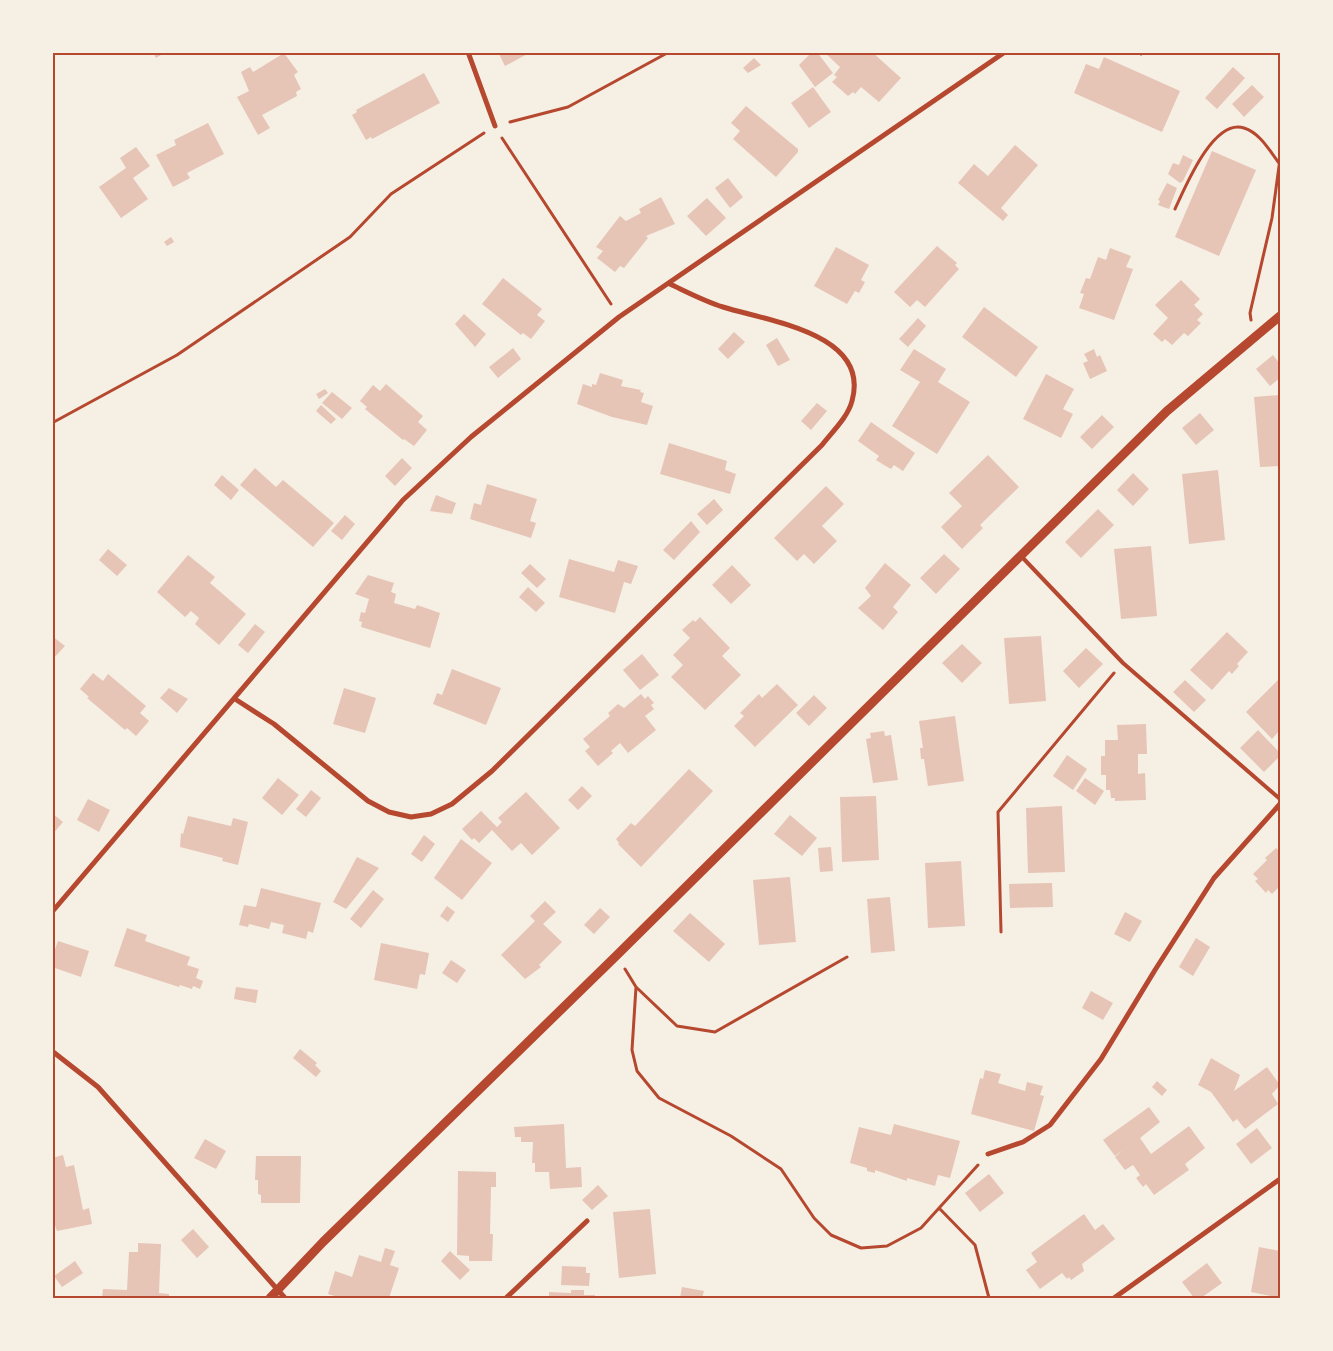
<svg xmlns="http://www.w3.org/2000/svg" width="1333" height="1351" font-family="'Fira Sans Condensed',sans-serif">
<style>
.building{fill:#e6c5b7}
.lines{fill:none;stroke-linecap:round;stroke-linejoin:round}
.path{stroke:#b5482f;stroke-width:3}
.service{stroke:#b5482f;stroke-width:4}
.minor{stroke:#b5482f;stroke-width:5}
.tertiary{stroke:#b5482f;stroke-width:9}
.neatline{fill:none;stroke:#b5482f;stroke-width:2}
</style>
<rect width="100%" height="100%" fill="#f6efe4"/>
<path class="building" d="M153,52h13l-10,6z
M498,52h33l-26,14z
M812,52h5l16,21 -18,14 -16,-22z
M824,52h48l29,26 -22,24 -18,-15 -6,7 -2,-2 -5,4 -16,-14 5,-5 -3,-2 6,-8z
M284,53l14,19 -4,3 7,14 -5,3 1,4 -35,19 8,13 -12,7 -21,-38 12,-6 -8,-19 9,-5 3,5z
M1104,57l76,34 -18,41 -88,-39 12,-29 13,5z
M754,58l7,7 -13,8 -5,-5z
M1233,67l12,11 -28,31 -12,-11z
M424,73l16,30 -68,36 -1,-2 -5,3 -14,-25 5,-3 -1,-2z
M1252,85l12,12 -20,20 -12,-13z
M813,87l18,25 -22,16 -18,-25z
M746,106l52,43v3l-22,25 -43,-38 7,-8 -9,-8z
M208,123l16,31 -37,19 3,5 -17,9 -17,-32 20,-10 -2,-5z
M1015,145l23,20 -37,43 7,7 -5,6 -45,-38 16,-19 14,12z
M136,147l14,19 -17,12 15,21 -27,19 -22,-31 27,-19 -6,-10z
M1212,151l44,19 -37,86 -44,-19z
M1183,155l10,5 -10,21 -3,2 -12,-9 5,-11 6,2z
M728,178l15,19 -13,11 -15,-20z
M1167,183l10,5 -8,21 -11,-4 2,-4 -2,-1z
M661,197l14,27 -29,12 2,2 -24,30 -4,-2 -5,6 -18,-14 6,-7 -7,-4 24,-31 6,5 15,-8 -2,-4z
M707,198l19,20 -20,18 -19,-20z
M171,237l3,5 -7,4 -3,-4z
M937,246l20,17 -2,2 4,4 -34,38 -8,-7 -7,7 -16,-15z
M836,247l33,18 -8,15 4,2 -6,11 -4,-2 -8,13 -33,-18z
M1110,248l21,8 -5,11 7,2 -19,51 -35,-12 5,-14 -4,-1 6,-15 4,1 8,-22 8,3z
M503,278l39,31 -5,6 8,6 -14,18 -8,-6 -2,2 -39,-31z
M1181,280l19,19 -6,6 9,9 -6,6 4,3 -13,13 -4,-3 -12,12 -7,-6 -3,3 -9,-8 15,-16 -13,-13z
M984,307l54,40 -22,30 -54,-40z
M464,314l22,20 -11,13 -20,-23z
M918,318l8,8 -18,21 -9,-8z
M734,332l11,10 -17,17 -10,-10z
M777,338l13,22 -12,6 -12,-21z
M513,348l8,11 -23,19 -9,-11z
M914,349l32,20 -8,13 32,20 -33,52 -45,-28 28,-44 -20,-12z
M1094,349l3,8 3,-2 7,16 -17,8 -7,-16 5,-2 -4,-7z
M1273,355l7,9v14l-10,8 -14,-17z
M600,373l23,7 -2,6 20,4 -1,2 4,1 -3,9 12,4 -6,19 -35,-8 -35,-13 6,-20 9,3v-3l4,1z
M1046,374l28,15 -11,20 10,5 -12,24 -38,-19z
M386,384l37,32 -5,6 9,8 -13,16 -10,-7 -1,1 -38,-31 2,-2 -7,-6 13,-16 7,6z
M325,389l3,4 -9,6 -3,-5z
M332,392l20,16 -10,11 -20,-16z
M1280,395v71l-20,1 -6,-70z
M817,403l10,8 -16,19 -10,-9z
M321,405l15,14 -5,5 -15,-13z
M1200,413l14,17 -18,15 -14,-17z
M1102,415l12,12 -22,22 -12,-12z
M871,422l44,31 -12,18 -9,-6 -3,4 -7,-4 -8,-5 3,-4 -21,-15z
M669,443l58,18 -2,9 11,4 -6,20 -70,-20z
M988,455l31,32 -39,38 3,3 -21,21 -21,-22 21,-21 -13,-13z
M402,458l10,10 -17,18 -10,-10z
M255,468l21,19 7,-7 51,43 -21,24 -73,-62z
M1218,470l7,70 -36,4 -7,-70z
M1133,473l16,16 -16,17 -16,-16z
M222,475l17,15 -8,10 -17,-15z
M487,484l50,15 -7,22 6,2 -5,15 -61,-19 4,-16 7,2z
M826,486l18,18 -22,22 15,15 -23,23 -10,-10 -7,7 -23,-23z
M436,495l20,8 -4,11 -22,-3z
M714,499l9,11 -16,15 -10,-11z
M1098,509l16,16 -33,33 -16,-16z
M345,515l10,9 -13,16 -11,-9z
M691,521l9,11 -26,28 -11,-10z
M1151,546l6,70 -36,3 -7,-70z
M108,549l19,16 -10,11 -18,-16z
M944,554l16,15 -24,25 -16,-16z
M188,555l27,22 -5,6 36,31 -27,31 -24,-21 4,-6 -8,-7 -6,6 -28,-25z
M569,559l45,13 4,-12 20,6 -7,18 -7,-2 -9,31 -56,-16z
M885,563l26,22 -18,22 5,5 -15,18 -25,-22 13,-12 -6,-8z
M530,564l16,15 -9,9 -16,-15z
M732,565l19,20 -20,19 -19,-19z
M368,575l26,8 -3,9 5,2 -2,9 21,6 2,-4 23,8 -10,35 -69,-21 1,-5 -3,-1 2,-9 4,1 4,-14 -14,-5z
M528,587l17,16 -9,9 -17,-15z
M700,617l30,31 -8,8 19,19 -36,35 -34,-33 12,-12 -10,-10 17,-17 -8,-8 11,-10 2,2z
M255,624l10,8 -17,21 -10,-8z
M1227,632l21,20 -11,12 2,2 -7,8 -3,-3 -17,19 -22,-20z
M52,636l13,10 -13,14z
M1041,636l5,65 -37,3 -5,-66z
M962,644l20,19 -20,20 -20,-20z
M1086,648l17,16 -24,24 -16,-17z
M642,654l17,21 -19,15 -17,-20z
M452,669l49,19 -15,37 -53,-21 4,-11 5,2z
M93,673l10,8 5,-7 38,32 -6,7 9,8 -13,15 -9,-8 -2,2 -38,-32 2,-1 -9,-8z
M1280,678v52l-8,9 -26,-27z
M1185,680l21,20 -12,12 -21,-20z
M777,684l21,21 -43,42 -21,-21 10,-10 -4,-3 19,-19 3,4z
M169,688l19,11 -11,14 -17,-15z
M344,688l32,10 -11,35 -32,-9z
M641,694l4,5 3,-3 6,7 -3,2 3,4 -9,7 11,14 -28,23 -8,-10 -9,8 2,2 -15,13 -13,-15 5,-4 -7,-8 27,-23 -2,-3 10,-9 6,4z
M814,695l13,13 -18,18 -13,-13z
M955,716l9,65 -36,5 -4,-27h-3l-1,-11h3l-4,-27z
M1146,724l1,30h-9v20l7,-1 1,27 -31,1v-3h-4l-1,-8h-4v-15h-5v-19h4v-16h13l-1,-15z
M1258,730l22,23v3l-16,16 -24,-24z
M884,731l1,5 6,-1 7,45 -25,3 -7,-44 5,-1 -1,-5z
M1067,755l20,14 -14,21 -20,-14z
M689,769l24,22 -72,76 -23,-23 1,-1 -3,-4 15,-16 4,3z
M278,778l21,17 -17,20 -20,-17z
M1085,778l19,13 -9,14 -19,-14z
M582,786l10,10 -14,14 -10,-10z
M311,790l10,8 -15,19 -10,-8z
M526,792l34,36 -28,27 -11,-12 -9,8 -20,-21 -13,13 -5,-5 -2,2 -10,-11 19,-18 16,16 5,-5 -4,-4z
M876,796l3,64 -37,2 -2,-65z
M88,799l22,11 -11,22 -22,-12z
M1062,806l3,66 -37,1 -2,-65z
M52,813l11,9 -11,13z
M790,815l27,23 -15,18 -28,-22z
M188,816l43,10 2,-8 15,4 -10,43 -16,-4 1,-3 -43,-11 1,-14 2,1z
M424,835l11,9 -13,18 -11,-8z
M461,839l31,24 -30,37 -28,-22z
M831,847l2,24 -13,1 -2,-24z
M1276,848l2,2 2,-2v38l-8,8 -4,-4 -2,3 -11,-12 3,-2 -5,-5 14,-14 -2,-2z
M357,857l22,11 -33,41 -13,-7z
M961,861l4,65 -37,2 -3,-65z
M790,877l6,65 -37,3 -6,-65z
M1052,883l1,24 -43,1 -1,-24z
M261,888l60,15 -8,30 -5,-2 -2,8 -24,-6 2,-8 -13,-3 -2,7 -20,-5 -1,3 -9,-2 5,-20 12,2z
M373,890l11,9 -23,29 -11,-9z
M890,897l5,54 -24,2 -4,-54z
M545,901l11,11 -13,12 19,18 -23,23 2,2 -16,12 -24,-24 34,-34 -5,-5z
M447,906l8,6 -7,10 -8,-6z
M600,908l10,9 -16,17 -10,-9z
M1125,912l17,9 -12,21 -16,-8z
M690,913l35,31 -16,18 -36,-31z
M127,928l20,7 -2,6 45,16 -3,8 12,4 -3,9 7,3 -3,8 -7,-3 -1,3 -12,-4 -1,2 -65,-21z
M1196,938l14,9 -17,29 -14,-9z
M58,941l31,10 -8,26 -29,-10v-9z
M381,943l48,10 -4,22 -5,-1 -3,15 -43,-9z
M451,960l15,10 -9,13 -15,-10z
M236,987l22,3 -2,13 -22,-4z
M1091,991l22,12 -10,17 -21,-12z
M300,1049l17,14 -2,2 6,6 -5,6 -23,-19z
M1211,1058l29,17 -6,16 33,-24 13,18 -8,9 6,10 -33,25 -8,-10 -4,3 -22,-30 -13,-7z
M985,1070l16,4 -3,9 27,8 2,-9 16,4 -3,9 4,1 -10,35 -63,-17 9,-36 3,1z
M1157,1081l10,9 -5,6 -10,-9z
M1149,1107l11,15 -20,16 11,16 38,-28 16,22 -20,16 4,6 -35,25 -8,-11 -3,3 -7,-9 4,-3 -7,-10 -8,5 -10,-13 8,-7 -8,6 -12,-16z
M564,1124l2,44 15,-1 1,20 -32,2 -1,-17h-14v-9h-3l1,-21h-12v-5h-6l-1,-10z
M894,1124l66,17 -10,37 -12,-3 -3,11 -28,-8v3l-32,-11v3l-8,-2v-3l-17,-5 9,-36 32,8z
M1257,1128l15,20 -21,16 -15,-20z
M205,1139l21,12 -10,18 -22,-11z
M63,1155l3,12 8,-2 9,45 6,-2 3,16 -35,7 -5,-14v-59z
M256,1156h45l-1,47h-39v-8l-3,-1v-14h-3z
M458,1171l38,1v15h-5l-1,47h3l-1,27h-23v-5l-12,-1z
M989,1174l15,19 -24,19 -15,-19z
M598,1185l10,11 -16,14 -10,-10z
M650,1209l6,65 -37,4 -6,-66z
M1084,1214l11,16 8,-6 12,15 -33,25 2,7 -13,9 -2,-3 -2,2 -5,-6 -22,16 -14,-19 11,-8 -6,-9z
M193,1229l16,18 -12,11 -16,-18z
M138,1243l23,1 -2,49 10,1v4h-67l1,-9 24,1 2,-38h9z
M1259,1247l21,4v47l-29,-6z
M385,1248l10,3 -5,14 9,3 -10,30h-48l-13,-4 7,-23 17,6 7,-22 22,7z
M450,1251l20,19 -10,10 -19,-19z
M75,1261l8,12 -21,14 -8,-11z
M1207,1263l15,20 -21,15h-7l-12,-16z
M562,1266l24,1v6h4l-1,13 -28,-1z
M682,1287l22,4 -2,7h-22z
M571,1290h13v5h11v3h-46v-6l22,1z"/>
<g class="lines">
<path class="path" d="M1251,52l1,1
M1141,54l1,-2
M510,122l58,-15 101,-55
M502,138l109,166
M1175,209c10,-21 38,-91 69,-81 16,5 25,22 35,35
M1251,320l-1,-7 22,-95 8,-59
M52,423l125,-68 173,-118 41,-43 93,-61
M1001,932l-3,-120 116,-139
M625,969l11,18 41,39 38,6 132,-75
M636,987l-4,63 5,21 22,27 72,38 50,33 33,49 17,17 30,13 26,-2 34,-18 57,-63
M939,1208l36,37 14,53"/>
<path class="service" d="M1022,557l101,106 157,136"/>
<path class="minor" d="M468,52l27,74
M235,699l39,25 94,77 21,11 22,5 20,-3 21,-10 40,-33 330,-326c10,-13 26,-28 30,-44 19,-68 -85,-80 -129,-94 -19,-6 -36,-15 -53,-23
M52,912l351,-412 68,-63 148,-120 386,-265
M52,1051l46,36 187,211
M988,1154l35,-12 27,-17 51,-66 54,-89 59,-92 66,-74
M506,1298l81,-77
M1114,1298l166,-119"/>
<path class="tertiary" d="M270,1298l53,-56 293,-286 551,-545 113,-95"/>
</g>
<rect width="1333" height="1351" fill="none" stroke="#f6efe4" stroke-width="108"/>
<rect x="54" y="54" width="1225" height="1243" class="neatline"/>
</svg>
